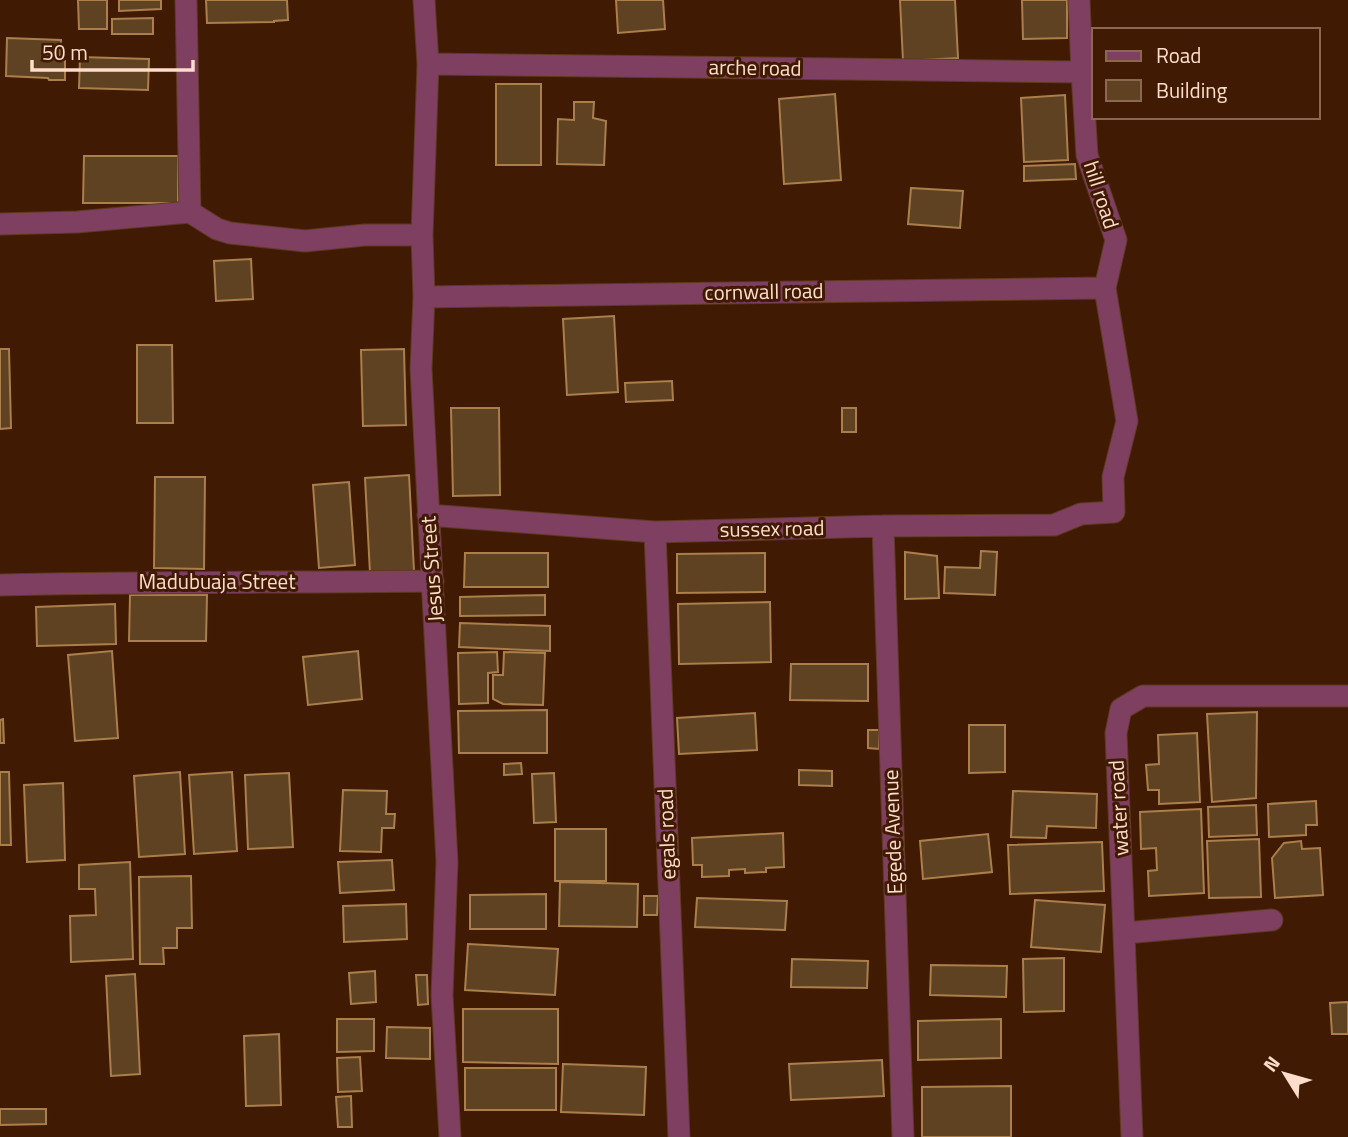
<svg xmlns="http://www.w3.org/2000/svg" width="1348" height="1137" font-family="'Titillium Web',sans-serif">
<style>
.building{fill:#5e4221;stroke:#aa7f4c;stroke-width:2}
.lines{fill:none;stroke-linecap:round;stroke-linejoin:round}
.street-casing{stroke:#5e3922;stroke-width:23}
.street{stroke:#7f3f60;stroke-width:21}
.labels{text-anchor:middle;stroke-width:6;stroke-linejoin:round;paint-order:stroke}
.street-label{font-size:21px;fill:#feddcc;stroke:#401a02}
</style>
<rect width="100%" height="100%" fill="#401a02"/>
<path class="building" d="M78,0h29v29h-28z
M119,0h42v9l-42,2z
M206,0h81l1,20 -14,1v1l-67,1z
M616,0h47l2,29 -47,4z
M900,0h55l3,58 -55,3z
M1022,0h45v38l-44,1z
M153,18v16h-41v-15z
M7,38l54,2 -1,21h5v19h-16l-1,-2 -42,-2z
M80,57l69,2 -1,31 -69,-2z
M496,84h45v81h-45z
M835,94l6,86 -57,4 -5,-85z
M1065,95l3,65 -44,2 -3,-64z
M574,102h20l-1,16 13,3 -2,44 -47,-1 1,-45 16,1z
M84,156h94v47h-95z
M1075,164l1,15 -52,2v-15z
M911,188l52,3 -3,37 -52,-4z
M251,259l2,40 -37,2 -2,-40z
M614,316l4,76 -51,3 -4,-76z
M137,345h35l1,78h-36z
M0,349h9l2,79 -11,1z
M404,349l2,76 -43,1 -2,-76z
M672,381l1,19 -47,2 -1,-19z
M451,408h48l1,87 -47,1z
M842,408h14v24h-14z
M409,475l5,96 -44,2 -5,-95z
M155,477h50l-1,92 -50,-1z
M349,482l6,83 -36,3 -6,-83z
M981,551l16,1 -2,43 -51,-2 1,-26 35,1z
M905,552l32,4 2,42 -34,1z
M465,553h83v34h-84z
M765,553v39l-88,1v-39z
M130,595h77l-1,46h-77z
M545,595v20l-85,1v-19z
M770,602l1,60 -92,2 -1,-60z
M115,604l1,40 -79,2 -1,-39z
M460,623l90,3v25l-91,-4z
M112,651l6,87 -43,3 -7,-86z
M358,651l4,48 -54,6 -5,-48z
M497,652l1,20 -10,1v30l-29,1 -1,-51z
M504,652l41,1 -2,52 -40,-1 -10,-5v-24h10z
M791,664h77v37l-78,-1z
M547,710v43h-88l-1,-42z
M1257,712l-1,86 -44,4 -5,-88z
M755,713l2,37 -78,4 -2,-36z
M3,719l1,24h-4v-23z
M969,725h36v47l-36,1z
M868,730h11v19l-11,-1z
M1197,733l3,69 -41,2v-14h-11l-2,-25 13,-1 -1,-29z
M521,763l1,11 -18,1v-11z
M799,770l33,1v15l-33,-1z
M0,772h9l2,73h-11z
M180,772l5,82 -46,3 -5,-81z
M232,772l5,79 -43,3 -5,-79z
M289,773l4,74 -45,2 -3,-74z
M554,773l2,49 -22,1 -2,-49z
M63,783l2,77 -38,2 -3,-77z
M343,790l44,1 -1,23h9l-1,14h-12l-1,24 -41,-1z
M1013,791l84,3 -1,34 -49,-2 -1,12 -35,-1z
M1316,801l1,24h-11v10l-37,2 -1,-33z
M1256,805l1,30 -48,2 -1,-30z
M1201,809l3,84 -55,3 -1,-25 9,-1 -1,-22 -15,1 -1,-37z
M555,829h51v52h-51z
M783,833l1,34 -18,1v4l-21,1v-4l-16,1v6l-27,1v-12h-9l-1,-27z
M988,834l4,38 -69,7 -3,-38z
M1259,839l2,58 -52,1 -2,-57z
M1301,841l1,8 18,-1 3,47 -48,3 -3,-40 12,-15z
M1102,842l2,49 -94,3 -2,-49z
M392,860l2,30 -54,3 -2,-31z
M130,862l3,97 -62,3 -1,-46 26,-1 -1,-26h-16v-24z
M191,876l1,52h-15v20h-14l1,16h-24l-1,-87z
M560,882l78,2 -1,43 -78,-1z
M546,894v35h-76v-34z
M644,896h14l-1,19h-13z
M697,898l90,3 -2,29 -90,-3z
M1035,900l70,5 -4,47 -70,-5z
M406,904l1,35 -63,3 -1,-36z
M468,944l90,5 -3,46 -90,-5z
M1064,958v53l-40,1 -1,-53z
M792,959l76,2 -1,27 -76,-1z
M931,965l76,1 -1,31 -76,-2z
M375,971l1,31 -25,2 -2,-31z
M135,974l5,100 -29,2 -5,-100z
M416,975h11l1,29 -10,1z
M1348,1002v32h-16l-2,-31z
M463,1009h95v55l-95,-2z
M337,1019h37v32l-37,1z
M1001,1019v39l-83,2v-39z
M387,1027l43,1v31l-44,-1z
M279,1034l2,71 -35,1 -2,-70z
M360,1057l2,34 -24,1 -1,-34z
M882,1060l2,36 -93,4 -2,-36z
M563,1064l83,3 -2,48 -83,-3z
M465,1068h91v42h-91z
M1011,1086v51h-89v-50z
M351,1096l1,31h-14l-2,-30z
M0,1109h46v15l-46,1z"/>
<g class="lines">
<defs>
<path id="street" d="M186,0l4,212
M424,0l4,64 -6,171 2,62 -3,72 26,493 -5,133 8,142
M428,64l654,8
M0,224l77,-2 113,-10 27,17 13,4 75,8 60,-6h57
M424,297l681,-9
M428,515l227,17 228,-6 171,-1 27,-11 33,-2 -1,-35 14,-56 -22,-133 11,-48 -29,-85 -5,-83 -3,-72
M883,526l20,611
M655,532l24,605
M0,585c144,-4 289,-2 433,-4
M1125,933l147,-13
M1132,1137l-16,-404 5,-24 22,-13h205"/>
</defs>
<use href="#street" class="street-casing"/>
<use href="#street" class="street"/>
</g>
<g class="labels">
<g class="street-label">
<text transform="translate(755 68) rotate(1)" y="7">arche road</text>
<text transform="translate(1101 195) rotate(72)" y="7">hill road</text>
<text transform="translate(764 292) rotate(-1)" y="7">cornwall road</text>
<text transform="translate(772 529) rotate(-1)" y="7">sussex road</text>
<text transform="translate(432 569) rotate(-94)" y="7">Jesus Street</text>
<text x="217" y="589">Madubuaja Street</text>
<text transform="translate(1119 808) rotate(-93)" y="7">water road</text>
<text transform="translate(893 832) rotate(-92)" y="7">Egede Avenue</text>
<text transform="translate(667 834) rotate(-92)" y="7">egals road</text>
</g>
</g>
<rect x="1092" y="28" width="228" height="91" fill="#401a02" stroke="#8c6853" stroke-width="2"/>
<rect x="1106" y="51" width="35" height="10" fill="#7f3f60" stroke="#8c6853" stroke-width="2"/>
<text x="1156" y="63" font-size="21" fill="#feddcc">Road</text>
<rect x="1106" y="80" width="35" height="21" fill="#5e4221" stroke="#8c6853" stroke-width="2"/>
<text x="1156" y="98" font-size="21" fill="#feddcc">Building</text>
<g transform="translate(1285 1074) rotate(307)" stroke="#401a02" stroke-width="5" paint-order="stroke">
<path d="M0-5L12 26L0 18L-12 26Z" fill="#feddcc"/>
<text y="-10" font-size="19" font-weight="bold" text-anchor="middle" fill="#feddcc">N</text>
</g>
<path d="M32 60v10h161v-10" fill="none" stroke="#feddcc" stroke-width="3.5"/>
<text x="42" y="60" font-size="21" fill="#feddcc" stroke="#401a02" stroke-width="5" paint-order="stroke">50 m</text>
</svg>
